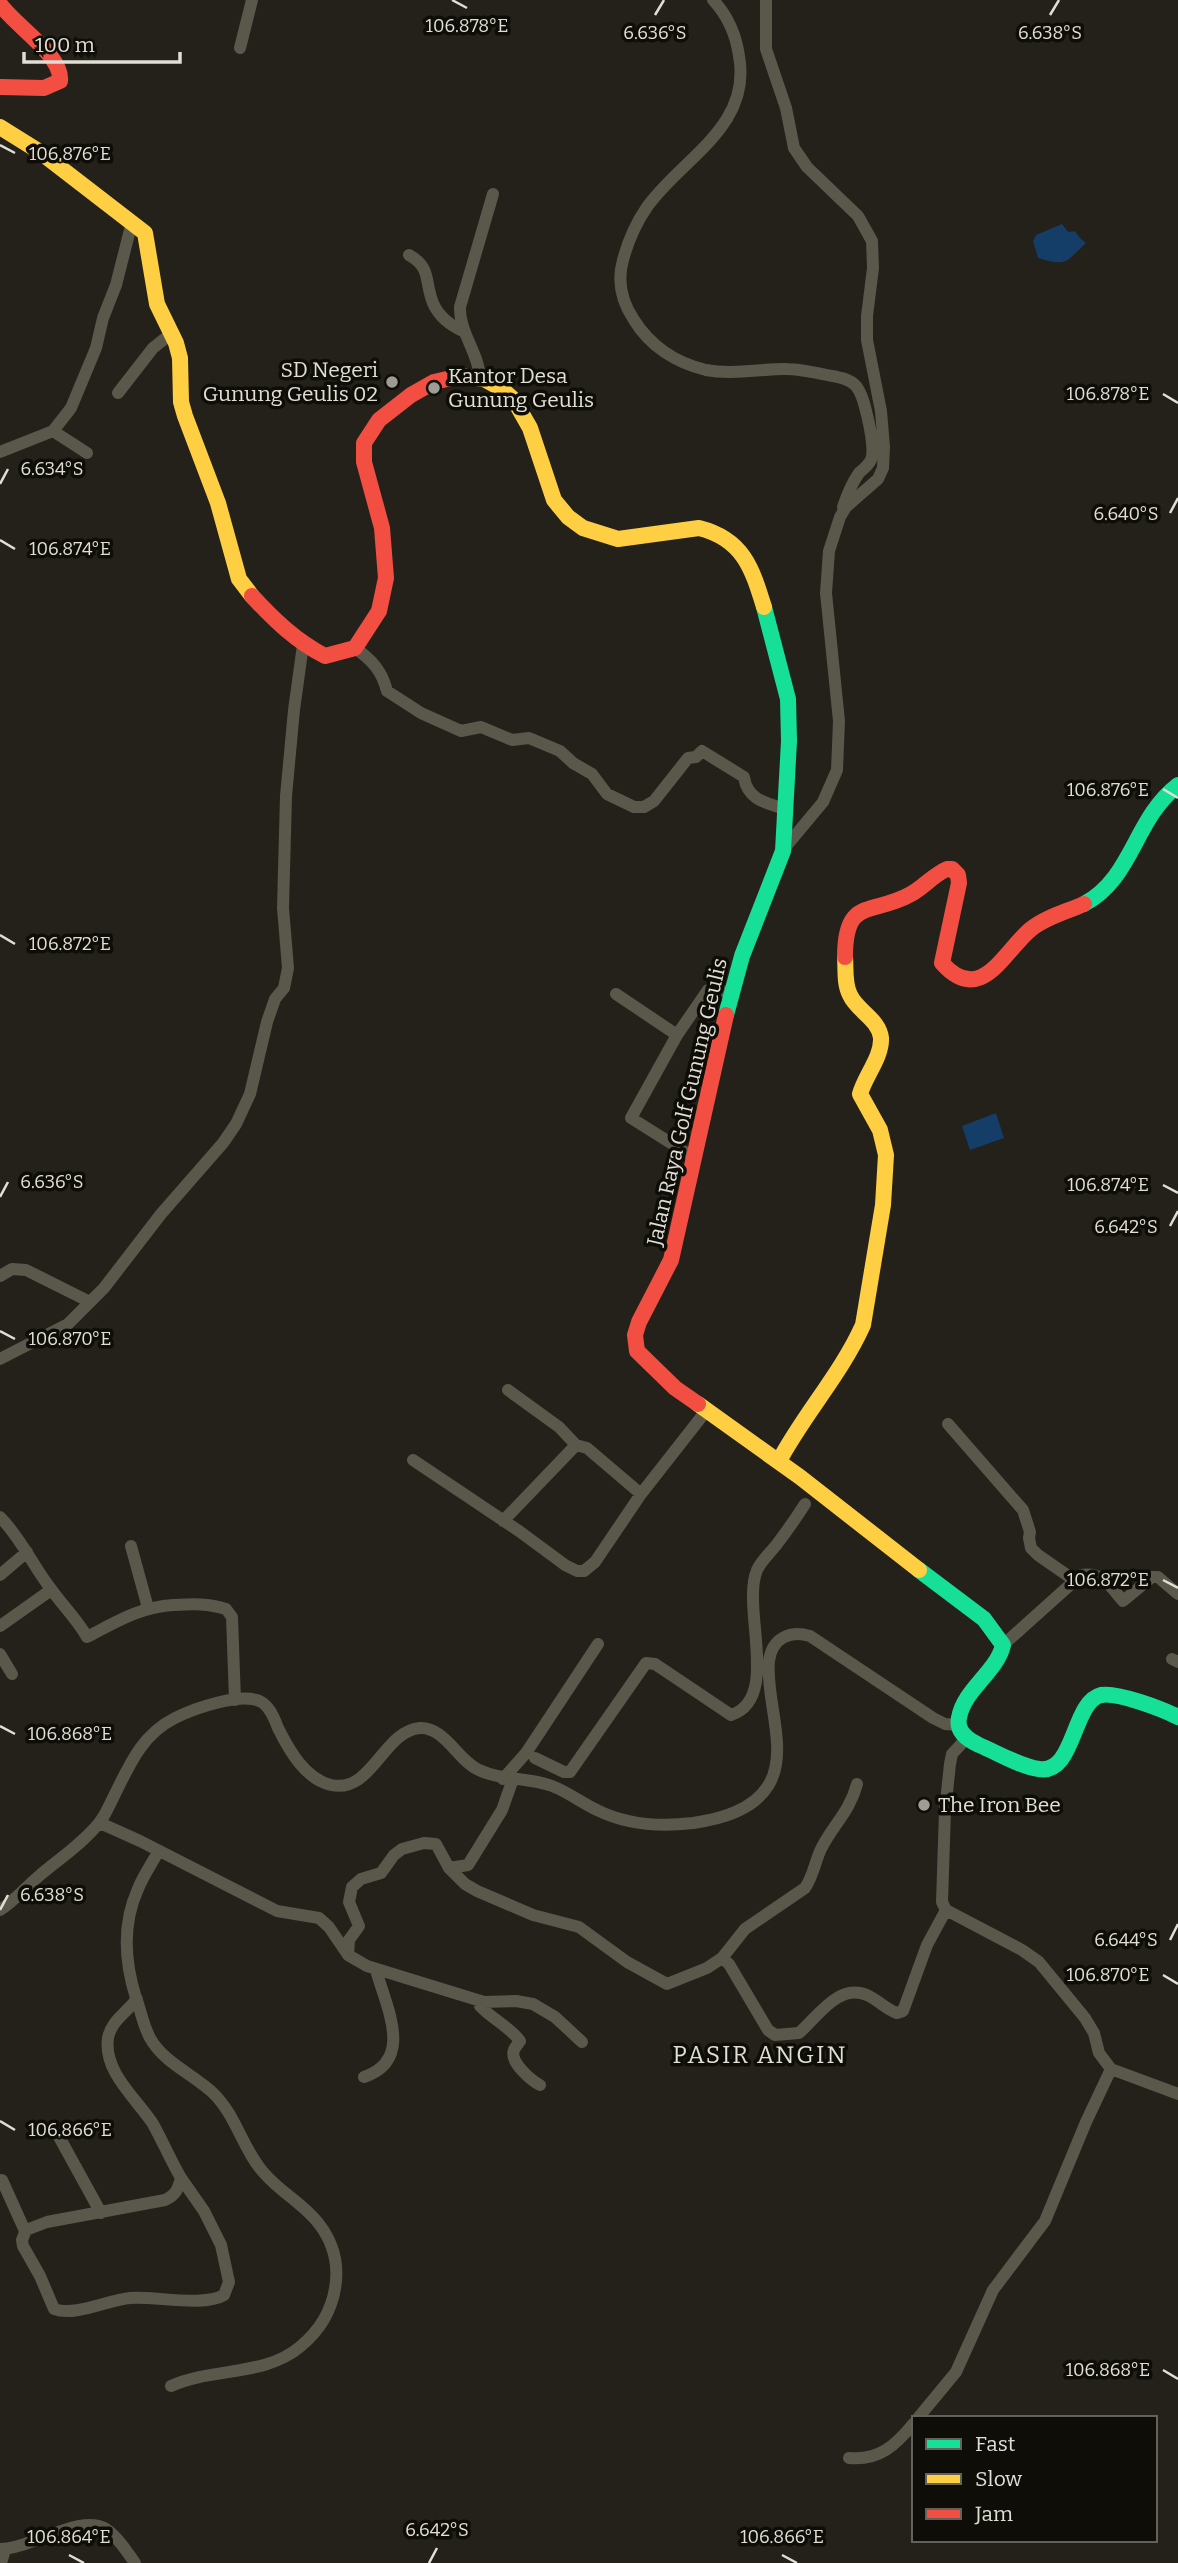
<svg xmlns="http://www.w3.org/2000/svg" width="1178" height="2563" font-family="Bitter,serif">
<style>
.water{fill:#143d67}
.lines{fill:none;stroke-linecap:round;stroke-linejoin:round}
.street{stroke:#5a574b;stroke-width:12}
.fast{stroke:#16e098;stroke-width:16}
.slow{stroke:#ffcf43;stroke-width:16}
.jam{stroke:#f24e42;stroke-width:16}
.ticks{fill:none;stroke:#e0ded5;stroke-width:2.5}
.poi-dot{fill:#9e9c94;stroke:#0f0d07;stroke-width:2.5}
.labels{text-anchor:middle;stroke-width:7;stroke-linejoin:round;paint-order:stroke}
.poi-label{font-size:21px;fill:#e0ded5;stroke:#0f0d07;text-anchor:start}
.street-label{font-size:21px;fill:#e0ded5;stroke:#0f0d07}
.quarter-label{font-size:24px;letter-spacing:2px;fill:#e0ded5;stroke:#0f0d07}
.ticks-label{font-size:18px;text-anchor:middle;fill:#e0ded5;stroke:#0f0d07;stroke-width:7;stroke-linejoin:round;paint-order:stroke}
</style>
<rect width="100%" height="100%" fill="#23211a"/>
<path class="water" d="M1062,224l6,8 7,-1 5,7 6,5c-21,19 -17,24 -48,15l-5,-17 3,-6z
M996,1113l8,25 -34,12 -8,-24z"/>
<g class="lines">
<path class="street" d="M713,0c15,16 23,35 26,56 13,71 -57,102 -92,151 -11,16 -19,34 -24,53 -6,21 -1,42 11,60 16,26 42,43 72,50 26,5 53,-1 79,-1 14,0 28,3 42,6 10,2 22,3 29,11 6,7 9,20 11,29 3,13 7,29 5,42 -2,8 -8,11 -13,16 -7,10 -12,22 -16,34
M766,0v49l20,59 8,40 13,19 51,49 14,25 1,27 -6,48v24l14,71 3,36 -1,21 -5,11 -32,28 -6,10 -11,34 -3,42 13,128 -2,49 -14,32 -40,48
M240,48l12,-48
M409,255c23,13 15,26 24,48 6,14 18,23 32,29
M480,378c-1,-25 -21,-46 -20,-71l33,-113
M118,393l35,-45 19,-15
M53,431l34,22
M0,452l53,-21 18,-23 25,-60 7,-30 13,-33 16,-63
M355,648c17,12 27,23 32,43l34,22 40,18 20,-4 31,13 17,-2 31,13 13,12 19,11 15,20 27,13h10l10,-6 34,-43 8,-1 6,-6 42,26c3,22 21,26 41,32
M616,994l61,41
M693,1157l-62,-39 46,-83 31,-45 4,-2 19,5
M0,1276l12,-7 14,1 62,31
M0,1359l68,-35 36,-36 57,-74 62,-71 13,-19 14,-30 17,-72 8,-23 9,-11 4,-20 -5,-60 3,-112 8,-86 9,-65
M508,1390l51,37 17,18
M948,1424l75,86 7,22 -1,6 2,10 7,7 36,25
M413,1460l106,71 46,34 12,6h7l11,-9 46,-68 65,-83
M0,1517c21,21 33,49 51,72 12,17 26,30 36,48 29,-15 53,-30 86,-32 19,-1 35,-2 53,4l6,8 3,83
M503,1521l73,-76 11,3 54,46
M131,1546l17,62
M0,1575l27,-23
M0,1626l51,-36
M1003,1645l78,-70c22,-3 28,10 42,26l29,-24h6l20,17
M0,1654l12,20
M1172,1659l6,3
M535,1758l29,14h6l76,-109 9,1 76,51c50,-16 10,-107 26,-145 4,-9 14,-18 20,-26 10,-13 19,-26 28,-40
M503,1779l23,-26 72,-109
M100,1823l40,18 137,70 42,7 10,9 19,28 19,11 117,36 32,-1 17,3 22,13 27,25
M158,1852c-7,13 -15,24 -20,37 -16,35 -13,74 -2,109 5,13 7,27 14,40 13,24 44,37 63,55 23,22 30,57 51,80 16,19 40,31 55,51 30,39 19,91 -18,122 -36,31 -88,21 -130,40
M449,1868l16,16 12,7 56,24 46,12 48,35 40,22 40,-16 15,-10 23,-29 60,-41c9,-13 10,-28 17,-41 12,-23 28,-36 35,-63
M0,1910c14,-9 26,-23 39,-34 20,-17 43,-32 60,-53 6,-7 10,-17 14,-25 16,-32 28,-63 62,-80 18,-9 70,-28 88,-15 8,6 12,17 15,25 11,22 27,51 53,57 41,9 52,-54 89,-57 25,-1 38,33 59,42 23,11 49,7 73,16 16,6 30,17 45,24 30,15 63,17 96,13 27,-4 59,-12 75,-37 22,-34 -3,-87 1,-125 3,-23 21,-31 41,-25l123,82 12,6 13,1
M946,1910l76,40 17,12 46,56 9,15 5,20 12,16 67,25
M348,1955l1,-15 10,-14 -10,-24 3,-15 9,-8 20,-6 13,-18 8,-6 22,-6 12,1 13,24 19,-3 34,-55 11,-31
M722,1958l7,6 39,66 7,5 24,-2c18,-15 40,-52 70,-37 10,5 17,13 28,17l6,-2 24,-66 19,-35 -4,-8 3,-91 5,-47 2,-10 14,-15
M137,1999c-10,13 -26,22 -29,39 -5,34 29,61 45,86 10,18 18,37 28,54 -3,11 -5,17 -16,22l-118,22 -21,8 -4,10 1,6 17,30 14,33c20,8 54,-9 76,-11 25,-2 74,9 94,-3l5,-13 -8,-37 -17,-34 -23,-33
M480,2001v5c12,13 30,21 40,35 -2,3 -5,6 -6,9 -5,12 18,31 26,35
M364,2077c51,-17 22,-70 12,-107
M57,2133l44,80
M2,2180l23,51
M918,2418l38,-46 37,-82 52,-69 41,-99 25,-53
M849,2458c30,3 47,-13 65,-35
M0,2549c31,0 81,-36 106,-20 12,8 21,23 29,34
M1,2563l4,-13"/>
<path class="fast" d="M1084,904c49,-26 50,-85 94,-119
M726,1015l16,-59 41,-105 6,-110 -1,-42 -24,-92
M919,1570l65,49 19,26c-6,27 -39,44 -44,73 -3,14 9,22 20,27 19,8 40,21 60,24 36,6 33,-67 62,-74 17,-3 61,14 77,22"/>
<path class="slow" d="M0,127l40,25 105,81 12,71 19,39 4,15 1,44 4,14 33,87 21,76 13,17
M460,376l24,3 18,10 12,11 16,28 24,72 14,17 15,11 35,11 81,-11c44,11 53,40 65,79
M698,1404l102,73 119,93
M779,1461c25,-47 62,-87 84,-136l20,-120 3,-50 -6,-25 -20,-36c5,-18 22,-37 21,-56 -2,-19 -24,-27 -31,-43 -6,-11 -4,-26 -5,-38"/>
<path class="jam" d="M0,4c15,22 63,51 60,77l-16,7 -44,-1
M252,596c22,24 44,45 73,60l30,-8 24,-37 7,-33 -4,-50 -18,-66v-19l15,-23 32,-25 23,-13 26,-6
M845,957c0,-61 27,-41 66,-63 13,-7 22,-19 36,-25h5l6,6 1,8 -17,80c39,44 62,-12 89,-34 15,-12 35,-17 53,-25
M698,1404l-23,-16 -38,-37 -2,-16 4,-13 32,-62 55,-245"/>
</g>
<path class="ticks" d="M452,0l15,8M655,15l9,-15M1050,15l9,-15M0,145l15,8M1163,394l15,9M0,484l8,-15M1170,513l8,-15M0,540l15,9M1163,789l15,9M0,935l15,9M1163,1185l15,8M0,1197l8,-15M1170,1226l8,-15M0,1331l15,8M1163,1580l15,8M0,1726l15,8M0,1910l8,-15M1170,1940l8,-16M1163,1975l15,9M0,2121l15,9M1163,2370l15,9M69,2555l15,8M782,2555l15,8M429,2563l8,-15"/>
<g class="poi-dot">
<circle cx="392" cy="382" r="7"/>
<circle cx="434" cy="388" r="7"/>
<circle cx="924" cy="1805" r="7"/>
</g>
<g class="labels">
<g class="poi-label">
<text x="378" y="377" text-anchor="end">SD Negeri<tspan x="378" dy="24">Gunung Geulis 02</tspan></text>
<text x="448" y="383">Kantor Desa<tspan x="448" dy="24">Gunung Geulis</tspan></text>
<text x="938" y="1812">The Iron Bee</text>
</g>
<g class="street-label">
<text transform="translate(687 1102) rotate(-77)" y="7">Jalan Raya Golf Gunung Geulis</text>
</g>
<g class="quarter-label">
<text x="760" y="2063">PASIR ANGIN</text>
</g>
</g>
<g class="ticks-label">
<text x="467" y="32">106.878°E</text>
<text x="655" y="39">6.636°S</text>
<text x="1050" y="39">6.638°S</text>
<text x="70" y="160">106.876°E</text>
<text x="1108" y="400">106.878°E</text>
<text x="52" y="475">6.634°S</text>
<text x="1126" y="520">6.640°S</text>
<text x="70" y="555">106.874°E</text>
<text x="1108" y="796">106.876°E</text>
<text x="70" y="950">106.872°E</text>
<text x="52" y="1188">6.636°S</text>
<text x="1108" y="1191">106.874°E</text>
<text x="1126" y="1233">6.642°S</text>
<text x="70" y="1345">106.870°E</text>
<text x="1108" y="1586">106.872°E</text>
<text x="70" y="1740">106.868°E</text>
<text x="52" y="1901">6.638°S</text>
<text x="1126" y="1946">6.644°S</text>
<text x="1108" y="1981">106.870°E</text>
<text x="70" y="2136">106.866°E</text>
<text x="1108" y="2376">106.868°E</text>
<text x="437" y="2536">6.642°S</text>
<text x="69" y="2543">106.864°E</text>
<text x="782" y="2543">106.866°E</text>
</g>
<rect x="912" y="2416" width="245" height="126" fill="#0f0d07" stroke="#636159" stroke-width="2"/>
<rect x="926" y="2439" width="35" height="10" fill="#16e098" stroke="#636159" stroke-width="2"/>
<text x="975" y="2451" font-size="21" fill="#e0ded5">Fast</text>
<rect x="926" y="2474" width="35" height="10" fill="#ffcf43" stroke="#636159" stroke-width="2"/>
<text x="975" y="2486" font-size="21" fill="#e0ded5">Slow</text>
<rect x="926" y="2509" width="35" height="10" fill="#f24e42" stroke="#636159" stroke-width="2"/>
<text x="975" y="2521" font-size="21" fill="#e0ded5">Jam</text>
<path d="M24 52v10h156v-10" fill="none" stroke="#e0ded5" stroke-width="3.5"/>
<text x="35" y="52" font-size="21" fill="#e0ded5" stroke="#0f0d07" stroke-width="5" paint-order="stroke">100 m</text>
</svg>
